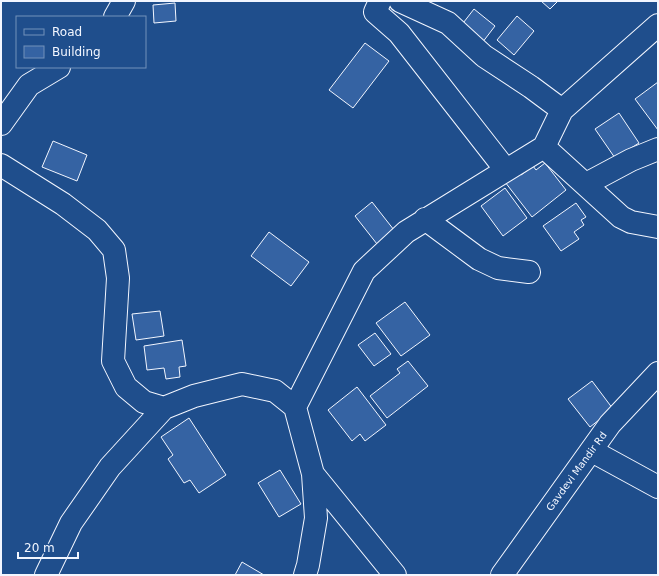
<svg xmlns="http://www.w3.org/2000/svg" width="659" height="576" font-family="'DejaVu Sans',sans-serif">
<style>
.building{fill:#3563a3;stroke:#f2f6ff}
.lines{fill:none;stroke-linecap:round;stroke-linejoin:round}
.minor-casing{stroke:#f2f6ff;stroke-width:24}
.minor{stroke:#1f4e8c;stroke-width:22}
.labels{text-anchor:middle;stroke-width:3;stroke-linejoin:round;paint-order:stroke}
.street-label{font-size:10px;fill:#f2f6ff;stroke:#1f4e8c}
</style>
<rect width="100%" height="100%" fill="#1f4e8c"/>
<path class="building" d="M541,1h17l-8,8z
M175,3l1,18 -22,2 -1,-18z
M474,9l21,17 -13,17 -22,-16z
M517,16l17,15 -20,24 -17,-15z
M365,43l24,18 -36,47 -24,-18z
M658,82v48l-23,-31z
M619,113l20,30 -24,15 -20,-29z
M53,141l34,14 -10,26 -35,-14z
M545,163l21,27 -34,27 -27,-35 14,-10 2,3 12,-9 3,4z
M505,188l22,30 -24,18 -22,-30z
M372,202l22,28 -17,14 -22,-28z
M576,203l10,14 -5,3 3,5 -10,7 5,7 -18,12 -18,-25z
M269,232l40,30 -18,24 -40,-30z
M405,302l25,33 -29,21 -25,-33z
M160,311l4,25 -28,4 -4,-26z
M375,333l16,21 -17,12 -16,-21z
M182,340l4,26 -7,1 1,10 -14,2 -2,-11 -17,2 -3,-24z
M408,361l20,25 -41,32 -17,-22 30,-23 -3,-4z
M592,381l21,28 -23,18 -22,-28z
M357,387l29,38 -21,16 -5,-7 -8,7 -24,-31z
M189,418l37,57 -27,18 -9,-13 -6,3 -16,-24 5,-4 -12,-18z
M280,470l21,34 -22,13 -21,-34z
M242,562l22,13h-29z"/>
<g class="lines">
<defs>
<path id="minor" d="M380,1l-5,11 24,21 107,137
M400,1l48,22 36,33 47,31 31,23 -18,37
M115,17l9,-16
M562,110l96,-85
M1,124l28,-39 30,-18
M1,165l62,39 34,26 17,20 4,28 -5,83 13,26 18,15 20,6 30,-12 48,-12 33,7 20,16 18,67 3,44 -8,47 -3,10
M586,184l45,-24 27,-11
M425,219l54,40 19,9 31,4
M295,407l69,-136 42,-39 138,-85 77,70 10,5 27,5
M592,451l66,36
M313,474l82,101
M46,575l25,-52 39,-56 54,-59
M502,575l108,-151 48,-51"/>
</defs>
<use href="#minor" class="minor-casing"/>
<use href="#minor" class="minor"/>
</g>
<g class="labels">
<g class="street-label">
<text transform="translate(576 471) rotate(-54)" y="4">Gavdevi Mandir Rd</text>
</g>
</g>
<rect width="659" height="576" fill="none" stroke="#f2f6ff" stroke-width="4"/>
<rect x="16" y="16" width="130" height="52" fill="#1f4e8c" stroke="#7391ba"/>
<rect x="24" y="29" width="20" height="6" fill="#1f4e8c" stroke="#7391ba"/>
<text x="52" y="36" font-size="12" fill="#f2f6ff">Road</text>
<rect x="24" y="46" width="20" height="12" fill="#3563a3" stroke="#7391ba"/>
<text x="52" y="56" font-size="12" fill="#f2f6ff">Building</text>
<path d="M18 552v6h60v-6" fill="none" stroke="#f2f6ff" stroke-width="2"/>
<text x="24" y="552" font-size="12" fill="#f2f6ff" stroke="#1f4e8c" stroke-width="3" paint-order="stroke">20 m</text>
</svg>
